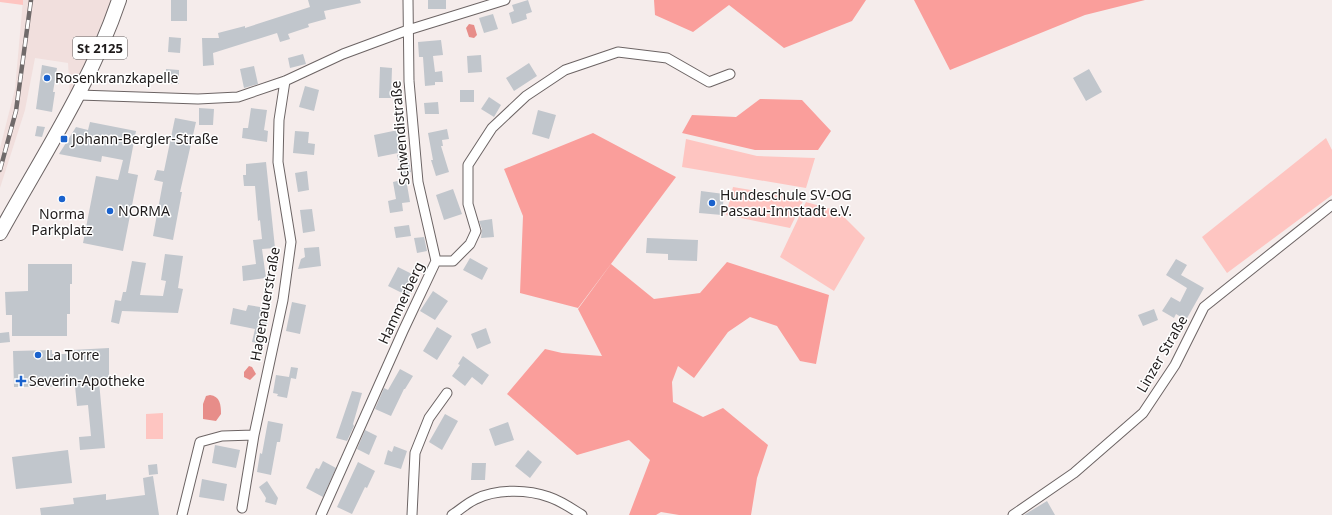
<svg xmlns="http://www.w3.org/2000/svg" width="1332" height="515" font-family="'Noto Sans',sans-serif">
<style>
.built{fill:#f1dfdd}
.green{fill:#fec5c1}
.forest{fill:#fa9e9b}
.water{fill:#e78d89}
.building{fill:#c1c6cc}
.lines{fill:none;stroke-linecap:round;stroke-linejoin:round}
.minor-casing{stroke:#6c6464;stroke-width:11}
.primary-casing{stroke:#6c6464;stroke-width:16}
.minor{stroke:#fff;stroke-width:9}
.primary{stroke:#fff;stroke-width:14}
.rail-casing{stroke:#706a6a;stroke-width:4.5}
.rail{stroke:#fff;stroke-width:3;stroke-dasharray:9;stroke-linecap:butt}
.poi-dot{fill:#1a62cd;stroke:#fff;stroke-width:1.5}
.labels{text-anchor:middle;stroke-width:3;stroke-linejoin:round;paint-order:stroke}
.shield{fill:#fff;stroke:#625f5f;stroke-width:1}
.shield-label{font-size:13px;font-weight:bold;fill:#1e1a1a}
.poi-label{font-size:14px;fill:#1e1a1a;stroke:#fff;text-anchor:start}
.street-label{font-size:14px;fill:#1e1a1a;stroke:#fff}
</style>
<rect width="100%" height="100%" fill="#f5eceb"/>
<path class="built" d="M23,0h89l-42,97 -2,-34 -33,-5 -10,52 -25,78v-40l15,-59z"/>
<path class="green" d="M0,0h23v5l-23,-3z
M1326,138l6,12v45l-105,78 -25,-36z
M686,139l71,17 58,2 -9,30 -124,-21z
M733,187l71,12 -14,29 -64,-13z
M806,202l32,9 27,27 -31,53 -54,-34z
M163,413v26h-17v-25z"/>
<path class="forest" d="M654,0h212l-14,21 -68,27 -55,-43 -36,27 -38,-17z
M914,0h231l-60,15 -135,55z
M760,99l42,1 29,31 -13,19h-63l-73,-17 10,-18 44,2z
M593,133l83,44 -98,131 -58,-15 3,-77 -19,-47z
M727,262l102,33 -13,69 -16,-3 -23,-35 -27,-9 -22,15 -34,46 -16,-12 -6,16 1,20 30,15 20,-9 45,37 -11,33 -6,37h-72l-18,-3 -5,3h-27l21,-55 -21,-20 -52,15 -70,-61 38,-45 17,4 40,3 -24,-47 33,-45 43,35 46,-6z"/>
<path class="water" d="M469,24l5,1 3,10 -3,3 -5,-1 -3,-9z
M249,366l3,1 4,7 -6,6 -6,-3v-5z
M210,395c10,1 11,10 11,19l-5,7 -13,-2v-15l3,-8z"/>
<path class="building" d="M171,0h16v21h-16z
M308,0h52l1,3 -37,8 2,8 -18,5 1,3 -21,7 2,5 -10,3 -3,-9 -64,20 1,12 -11,1 -1,-28h17l-1,-5 27,-7v2l65,-21z
M428,0h18v9h-18z
M528,0l4,12 -6,2 1,5 -15,5 -3,-11 5,-2 -2,-6z
M493,14l5,15 -14,4 -5,-15z
M169,37l12,1 -1,15 -12,-1z
M441,40l2,15 -10,1 2,16 7,-1 1,11h-8v3l-10,1 -2,-29h-4l-1,-15z
M303,54l3,10 -16,4 -2,-10z
M481,55l1,17 -14,1 -1,-17z
M529,63l8,13 -23,15 -8,-13z
M42,65l15,3 -4,24h2l-3,20 -16,-3z
M254,66l4,18 -14,4 -4,-19z
M380,67l12,1 -1,30h-12z
M166,69l13,1v14h-13z
M1089,69l13,23 -16,9 -13,-23z
M305,86l14,4 -5,21 -15,-4z
M460,90h14v12h-14z
M489,97l12,8 -7,12 -13,-8z
M438,102l1,12h-14l-1,-11z
M199,108l15,1 -1,16h-14z
M251,108l16,2 -3,20 4,1 -1,11 -25,-4 1,-10h5z
M538,110l18,5 -7,24 -17,-5z
M175,118l21,4 -16,70h2l-9,48 -20,-4 10,-54 -9,-2 3,-10 7,1z
M90,122l46,9 -8,42 10,2 -15,76 -40,-8 13,-67 22,4 5,-20 -21,-4 -1,6 -42,-8 17,-27 12,3z
M37,126l8,1 -3,10 -7,-1z
M447,129l2,10 -7,1 1,6h-2l8,26 -13,4 -5,-16h2l-5,-27z
M398,130l5,22 -25,5 -4,-22z
M295,131l14,1 -1,11 7,1 -1,11 -21,-2z
M407,153l4,19 -9,2 -5,-19z
M266,162l9,86 -13,1 4,29 -23,3 -1,-15 14,-2 -3,-24 9,-1 -2,-19 -2,1 -3,-35h-11l-1,-11h3v-11z
M307,171l2,19 -11,2 -3,-19z
M406,179l4,23 -8,1 1,8 -13,2 -2,-12 8,-2 -3,-17z
M453,189l9,25 -18,6 -8,-25z
M701,191l23,3 -2,21 -23,-2z
M312,209l3,22 -12,2 -3,-23z
M492,219l2,18 -13,1 1,-9 -3,-8z
M409,225l2,11 -15,2 -2,-11z
M424,237l3,14 -10,2 -3,-15z
M647,238l51,2 -1,21 -29,-1v-6l-22,-1z
M319,247l2,19 -23,3 3,-10 4,-2 -1,-9z
M165,254l18,2 -5,32 5,1 -5,24 -56,-2 -3,13 -8,-2 4,-22 6,1 2,-9h3l6,-31 14,2 -6,32 23,1 3,-15 -5,-1z
M470,258l18,10 -6,12 -19,-10z
M1176,259l11,6 -6,10 23,13 -18,32 -10,-6 -2,4 -12,-7 9,-14 9,5 7,-14 -21,-13z
M28,264h44v20h-2v30h-3v22h-55v-21h-6l-1,-23 23,-1z
M398,267l20,10 -10,19 -20,-10z
M433,291l15,10 -13,19 -15,-9z
M292,302l14,3 -6,29 -14,-3z
M248,305l18,3 -2,11 4,1 -6,24 -10,-2 3,-13 -25,-5 3,-16 13,3z
M1154,309l4,11 -15,6 -5,-11z
M437,327l15,9 -15,24 -14,-9z
M486,328l5,15 -14,6 -6,-15z
M9,332l1,10 -10,1v-10z
M109,348v32l-10,1 6,67 -25,2 -1,-13 12,-1 -3,-31 -11,1 -2,-20 -61,1 -1,-36 39,-1v4h20v-4z
M463,356l26,19 -7,10 -10,-8 -7,9 -13,-10 8,-11 -2,-1z
M291,367l7,1 -2,11 -5,-1 -4,20 -10,-2 1,-2 -5,-1 3,-18 13,2z
M400,369l13,7 -8,13h-1l-13,27 -16,-7 9,-21 4,2z
M352,391l10,2 -9,31 1,2 -7,15 -11,-3z
M445,414l13,7 -16,29 -13,-8z
M268,421l15,3 -3,18h-3l-6,33 -14,-3 3,-19 2,1z
M508,422l6,18 -19,6 -6,-17z
M365,430l12,6 -8,19 -12,-6z
M215,445l25,5 -4,18 -24,-5z
M394,446l13,5 -6,18 -17,-5 4,-14 4,2z
M68,450l4,33 -56,6 -4,-32z
M528,450l14,12 -12,16 -15,-12z
M323,461l13,7 -13,29 -17,-9 10,-20 3,1z
M358,462l17,9 -8,17 -2,-1 -13,27 -15,-7z
M472,463h14l-1,17h-14z
M157,464l1,10 -9,1 -1,-10z
M153,476l6,39h-118l-1,-7 34,-4 -1,-6 33,-4v6l39,-5 -2,-17z
M202,479l25,5 -3,17 -25,-4z
M267,481l11,17 -2,7 -11,-3 1,-4 -7,-11z
M1047,501l8,14h-31z"/>
<g class="lines">
<defs>
<path id="minor" d="M408,0l1,81 9,101 18,79
M79,95l119,4 40,-2 47,-16 58,-27 65,-24 97,-30
M242,508l12,-73 29,-135 8,-58 -13,-80 1,-42 6,-39
M182,515l18,-73 22,-6 32,-1
M321,515l82,-184 33,-70h17l17,-17 6,-13 -8,-27v-39l24,-37 34,-32 39,-26 53,-18 49,6 42,24 21,-8
M412,515l3,-62 14,-35 18,-25
M452,515c8,-5 15,-12 24,-16 20,-10 51,-10 73,-2 12,4 22,11 33,18
M1013,515l61,-42 69,-60 32,-48 29,-58 128,-102"/>
<path id="primary" d="M0,233c42,-76 91,-150 119,-233"/>
</defs>
<use href="#minor" class="minor-casing"/>
<use href="#primary" class="primary-casing"/>
<use href="#minor" class="minor"/>
<use href="#primary" class="primary"/>
<defs>
<path id="rail" d="M0,170l16,-59 15,-111"/>
</defs>
<use href="#rail" class="rail-casing"/>
<use href="#rail" class="rail"/>
</g>
<g class="poi-dot">
<circle cx="47" cy="78" r="4"/>
<rect x="60" y="135" width="8" height="8" rx="2"/>
<circle cx="62" cy="199" r="4"/>
<circle cx="712" cy="203" r="4"/>
<circle cx="110" cy="211" r="4"/>
<circle cx="38" cy="355" r="4"/>
<path d="M19 375h4v4h4v4h-4v4h-4v-4h-4v-4h4z"/>
</g>
<g class="labels">
<rect class="shield" x="73" y="37" width="54" height="22" rx="3"/>
<g class="shield-label">
<text x="100" y="53">St 2125</text>
</g>
<g class="poi-label">
<text x="55" y="83">Rosenkranzkapelle</text>
<text x="72" y="144">Johann-Bergler-Straße</text>
<text x="720" y="200">Hundeschule SV-OG<tspan x="720" dy="16">Passau-Innstadt e.V.</tspan></text>
<text x="118" y="216">NORMA</text>
<text x="62" y="219" text-anchor="middle">Norma<tspan x="62" dy="16">Parkplatz</tspan></text>
<text x="46" y="360">La Torre</text>
<text x="29" y="386">Severin-Apotheke</text>
</g>
<g class="street-label">
<text transform="translate(400 133) rotate(-95)" y="5">Schwendistraße</text>
<text transform="translate(401 303) rotate(-65)" y="5">Hammerberg</text>
<text transform="translate(265 304) rotate(-80)" y="5">Hagenauerstraße</text>
<text transform="translate(1162 354) rotate(-60)" y="5">Linzer Straße</text>
</g>
</g>
</svg>
